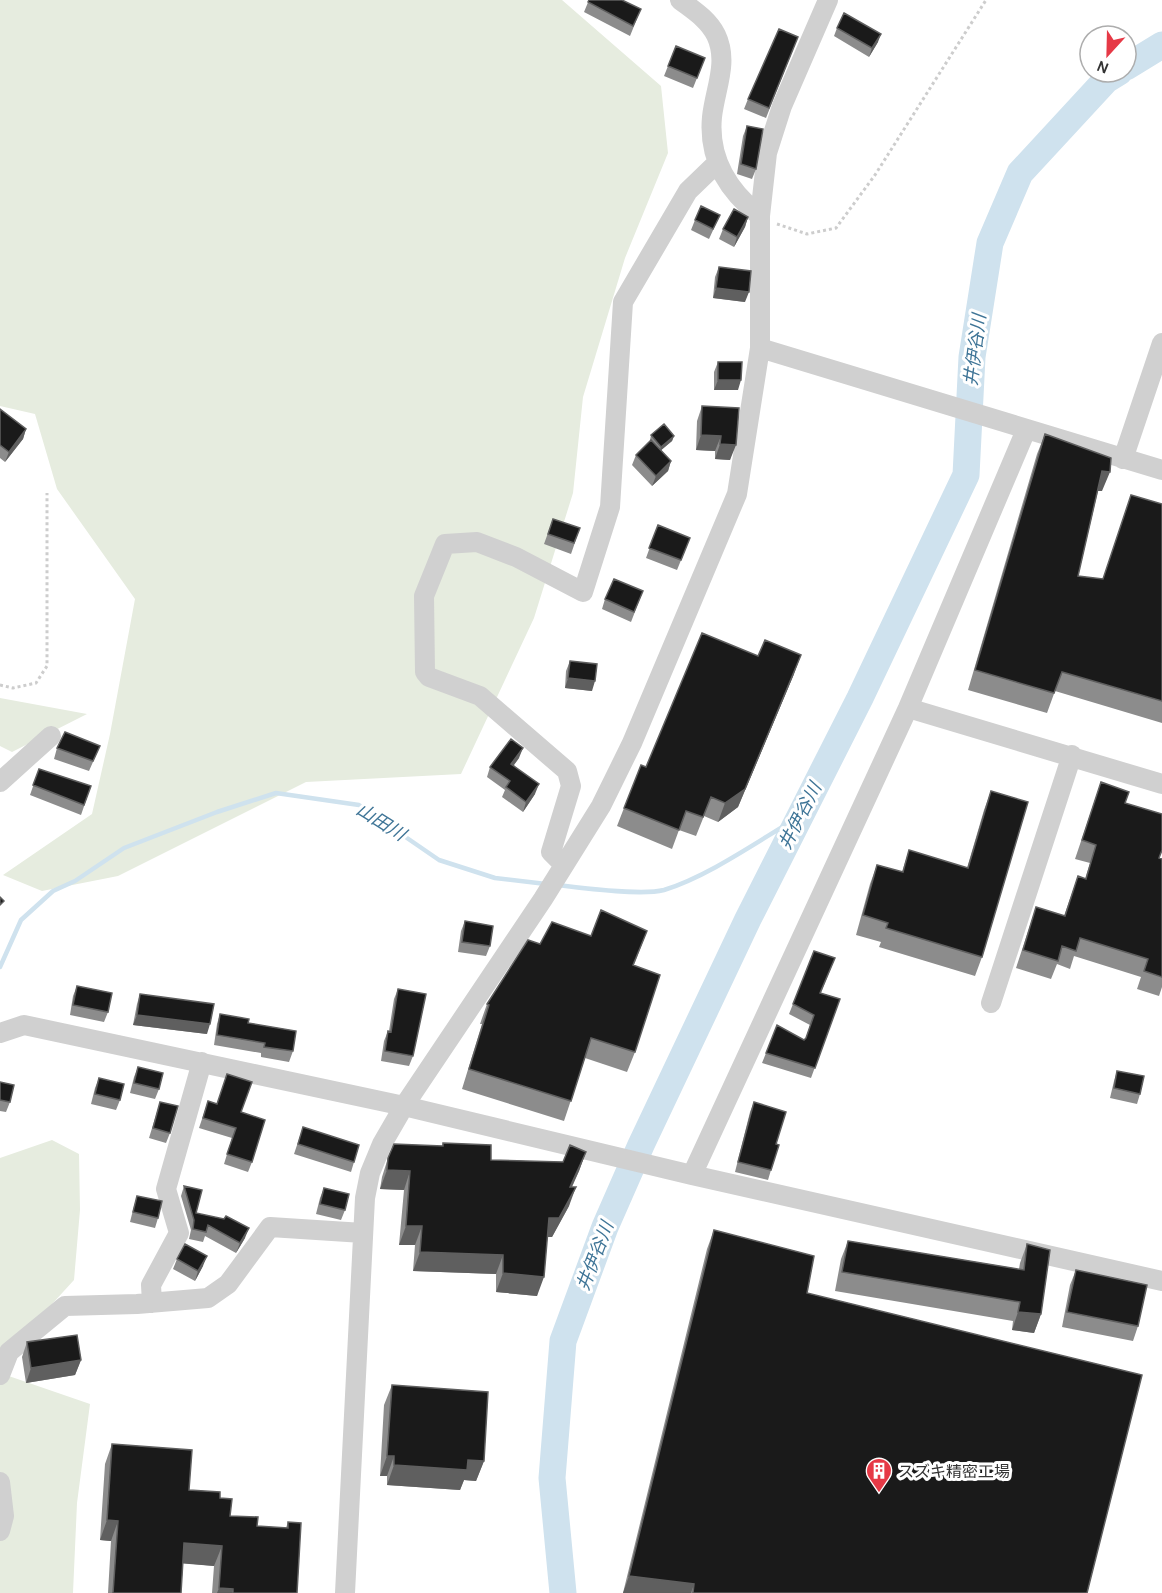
<svg xmlns="http://www.w3.org/2000/svg" width="1162" height="1593" font-family="Karla,'Noto Sans JP',sans-serif">
<style>
.green{fill:#e6ecdf}
.lines{fill:none;stroke-linecap:round;stroke-linejoin:round}
.stream{stroke:#cfe2ee;stroke-width:4.5}
.river{stroke:#cfe2ee;stroke-width:27}
.path{stroke:#cdcdcd;stroke-width:3;stroke-dasharray:3 3;stroke-linecap:butt}
.minor{stroke:#d0d0d0;stroke-width:20}
.wall{fill:#8c8c8c}
.shaded-wall{fill:#5f5f5f}
.building{fill:#1a1a1a;stroke:#5f5f5f;stroke-width:1.5}
.labels{text-anchor:middle;stroke-width:6;stroke-linejoin:round;paint-order:stroke}
.poi-label{font-size:16px;fill:#333;stroke:#fff;text-anchor:start}
.water-label{font-size:18px;font-style:italic;fill:#3f7597;stroke:#fff}
</style>
<rect width="100%" height="100%" fill="#fff"/>
<path class="green" d="M0,0h562l99,86 7,67 -43,105 -42,139 -10,96 -39,125 -73,156 -155,8 -188,94 -76,15 -39,-16 89,-61 18,-80 25,-135 -78,-110 -22,-75 -35,-8z
M0,698l87,16 -75,38 -12,-6z
M52,1140l27,14 1,56 -6,70 -74,81v-203z
M0,1373l90,31 -13,99 -4,90h-73z"/>
<g class="lines">
<path class="stream" d="M557,885c25,3 84,11 107,5 45,-14 94,-49 135,-73
M0,967l21,-47 32,-29 22,-10 49,-33 93,-36 59,-19 83,12 80,55 56,18 51,6"/>
<path class="river" d="M1126,67l36,-22
M563,1593l-11,-115 11,-137 42,-114 36,-82 107,-226 112,-221 106,-223 6,-118 18,-114 30,-70 86,-93 13,-8"/>
<path class="path" d="M777,224l30,10 29,-6 39,-53 111,-175
M0,685l13,3 23,-5 11,-17v-173"/>
<path class="minor" d="M680,0c13,10 28,19 36,35 13,27 -1,54 -4,82 -4,42 16,74 48,99
M760,348l402,122
M1123,459l39,-116
M908,708l254,76
M0,782l51,-46
M564,865l-13,-13 20,-66 -4,-15 -87,-75 -51,-19 -4,-5 -1,-76 21,-52 32,-2 39,15 67,35 27,-85 13,-205 65,-111 28,-27
M991,1003l81,-248
M0,1033l24,-8 380,81 288,69 470,106
M692,1175l216,-467 118,-278
M152,1303l-1,-18 28,-52 -13,-44 36,-127
M0,1375l9,-23 56,-46 72,-2 71,-6 20,-14 42,-57 93,6
M0,1482l4,34 -4,15
M345,1593l20,-395 5,-25 12,-29 22,-38 139,-207 58,-93 31,-63 105,-249 23,-146v-132l7,-63 15,-47 46,-106"/>
</g>
<path class="wall" d="M589,0l52,9 -11,27 -46,-24z
M837,28l41,14 -9,15 -35,-21z
M676,46l29,12 -12,30 -29,-12z
M794,47l-28,71 -22,-9 4,-10z
M747,126l9,43 -4,10 -15,-5 6,-38z
M720,215l-11,24 -18,-9 4,-10z
M748,217l-3,10 -11,20 -15,-8 4,-10z
M719,267l26,35 -32,-4 2,-21z
M718,362l20,28h-24v-18z
M702,406l37,2 -9,52 -15,-1v-8l-19,-1 1,-29z
M0,409l26,20 -3,10 -18,23 -5,-4z
M1045,434l57,57h-4l-20,85 24,3 60,-75v219l-107,-32 -8,22 -79,-23 69,-236z
M651,435l23,1 -2,5 -11,9 10,11 -3,10 -16,15 -20,-21 4,-10 14,-14v-1z
M553,519l27,9 -9,26 -27,-10z
M658,525l32,13 -13,32 -31,-12z
M643,591l-12,31 -29,-13 3,-10z
M570,661l22,30 -27,-3 1,-17z
M794,674l-56,133 -20,15 -14,-6 -8,20 -17,-6 -7,19 -55,-23 7,-18 22,-41z
M100,746l-11,25 -35,-12 3,-11z
M519,758l-5,7 21,29 -12,18 -21,-15 3,-7 -18,-13 3,-10z
M39,769l52,17 -10,29 -51,-20z
M1101,782l24,21 34,55 3,1v128l-3,9 -22,-7 4,-12 -67,-21 -4,13 -13,-5 -6,15 -35,-11 20,-61 28,9 14,-40 7,3 5,-16 -15,-4z
M991,791l-9,166 -7,19 -96,-29 2,-5 -25,-7 14,-51 7,-19 25,7 7,-22 58,18 17,-58z
M465,921l25,25 -4,10 -28,-4 3,-21z
M647,931l-13,34 1,87 -8,20 -42,-14 -21,63 -102,-32 20,-65h-2l7,-20 53,-60 51,-8z
M835,958l-14,35 19,6 -29,79 -49,-15 4,-10 40,-14 4,-14 -21,-11 4,-10z
M77,986l31,26 -4,10 -34,-7 3,-19z
M398,989l15,67 -4,10 -28,-5 3,-20 4,-10h1l5,-32z
M140,994l67,40 -74,-9 4,-21z
M220,1014l28,9 45,28 -4,11 -28,-5v-4l-47,-8 3,-21z
M138,1067l21,22 -4,10 -25,-6 4,-16z
M1117,1071l23,23 -3,10 -27,-6 4,-17z
M99,1078l21,22 -4,10 -25,-6 4,-16z
M0,1082l10,20 -4,10 -6,-1z
M208,1101l33,11 11,50 -4,10 -24,-8 8,-26 -33,-10z
M160,1102l10,31 -4,10 -17,-5z
M754,1102l22,42 -5,26 -3,10 -33,-8 15,-60z
M303,1127l51,35 -3,10 -57,-18z
M443,1143l48,17 72,2 23,-10 -7,19 -7,16 -3,19 -17,31h-5l-10,59 -41,-4v-18l-83,-3 2,-26h-16l5,-55 -24,-1 2,-12 6,-19 54,-12z
M184,1186l12,27 49,25 -9,15 -31,-17 -2,6 -14,-3 2,-9 -10,-34z
M324,1188l21,22 -4,10 -25,-6 4,-16z
M137,1196l21,22 -3,10 -25,-6 4,-16z
M714,1230l93,63 280,300h-464l84,-344z
M848,1241l171,28 1,-6 7,-19 14,70 -7,19 -22,-3 1,-9 -178,-30 6,-32z
M177,1259l26,7 -8,15 -22,-12z
M1076,1270l62,56 -5,15 -71,-14 8,-42z
M27,1342l54,18 -6,15 -49,8 -4,-26z
M392,1385l92,76 -8,20 -12,-1 -4,10 -73,-5v-9h-7l4,-71z
M112,1444l77,46 31,8 10,18 27,10 29,2 2,-6 9,71h-85l2,-27 -31,-3 -2,30h-73l3,-52 -11,-1 5,-76z"/>
<path class="shaded-wall" d="M881,34l-3,8 -9,15 3,-9z
M748,217l-3,10 -11,20 3,-10z
M716,288l33,4 -4,10 -32,-4z
M718,380h23l-3,10h-24z
M26,429l-3,10 -18,23 4,-10z
M701,435l20,1 -6,15 -19,-1z
M674,436l-2,5 -13,11 2,-5z
M720,444l16,1 -6,15 -15,-1z
M671,461l-3,10 -16,15 4,-10z
M1102,471l8,1 -8,19h-7z
M801,655l-7,19 -56,133 -20,15 7,-19z
M568,678l27,3 -3,10 -27,-3z
M523,748l-4,10 -12,16 4,-10z
M539,784l-4,10 -12,18 3,-10z
M137,1015l73,9 -3,10 -74,-9z
M586,1152l-7,19 -16,35 7,-19z
M387,1170l23,1 -6,19 -24,-1z
M576,1187l-7,19 -17,31h-10l7,-19z
M406,1226h16l-7,19h-16z
M249,1228l-4,10 -9,15 4,-10z
M420,1252l83,3 -7,19 -83,-3z
M207,1256l-4,10 -8,15 3,-10z
M503,1273l41,4 -7,19 -41,-4z
M1018,1312l23,2 -7,19 -22,-3z
M81,1360l-6,15 -49,8 5,-15z
M387,1456h7l-7,20h-7z
M468,1460l16,1 -8,20 -12,-1 -4,10 -73,-5 7,-20z
M107,1520l11,1 -7,20 -11,-1z
M184,1543l38,3 -8,20 -37,-3z
M629,1576l65,8 -3,9h-68z
M219,1588l14,1 -1,4h-15z"/>
<path class="building" d="M589,0h33l19,9 -8,17 -45,-24z
M844,13l37,21 -9,14 -35,-20z
M779,29l19,8 -29,71 -21,-9z
M676,46l29,12 -8,20 -29,-12z
M747,126l16,3 -7,40 -15,-5z
M701,206l19,9 -7,14 -18,-9z
M734,209l14,8 -11,20 -14,-8z
M719,267l32,4 -2,21 -33,-4z
M718,362h24l-1,18h-23z
M702,406l37,2 -3,37 -16,-1 1,-8 -20,-1z
M0,409l26,20 -17,23 -9,-7z
M664,424l10,12 -13,11 -10,-12z
M1045,434l66,24 -1,14 -8,-1 -24,105 25,3 28,-84 31,9v197l-100,-29 -8,21 -79,-23z
M651,440l20,21 -15,15 -20,-21z
M553,519l27,9 -6,15 -26,-9z
M658,525l32,13 -9,22 -32,-12z
M614,579l29,12 -9,21 -29,-13z
M702,633l56,23 7,-16 36,15 -56,134 -20,14 -14,-6 -8,20 -17,-6 -7,19 -55,-22 17,-43 5,2z
M570,661l27,3 -2,17 -27,-3z
M65,732l35,14 -7,15 -36,-13z
M511,739l12,9 -12,16 28,20 -13,18 -20,-15 4,-6 -20,-14z
M39,769l52,17 -7,19 -51,-20z
M1101,782l28,10 -4,11 37,11v36l-3,8 3,1v118l-18,-6 4,-12 -68,-21 -4,13 -14,-5 -4,15 -35,-11 13,-43 29,9 13,-40 8,3 10,-34 -14,-5z
M991,791l37,11 -46,155 -96,-29 2,-5 -25,-8 14,-50 26,7 6,-22 59,18z
M0,897l4,4 -4,4z
M601,910l46,21 -14,34 27,10 -25,77 -44,-14 -20,63 -102,-32 20,-64 -2,-1 41,-64 12,4 12,-22 39,14z
M465,921l28,5 -3,20 -28,-4z
M814,951l21,7 -15,35 20,6 -25,69 -49,-15 11,-28 27,15 2,-2 8,-23 -21,-11z
M77,986l35,7 -4,19 -35,-7z
M398,989l28,5 -13,62 -28,-5 3,-20 3,1z
M140,994l74,10 -4,20 -73,-9z
M220,1014l29,5 -1,4 48,8 -3,20 -29,-4 1,-4 -48,-8z
M138,1067l25,6 -4,16 -25,-6z
M1117,1071l27,5 -4,18 -26,-6z
M227,1074l25,8 -11,30 24,8 -13,42 -25,-8 9,-26 -33,-10 5,-17 9,3z
M99,1078l25,6 -4,16 -25,-6z
M0,1082l14,3 -4,17 -10,-2z
M160,1102l18,4 -8,27 -17,-5z
M754,1102l32,10 -10,32 3,1 -8,25 -33,-8z
M303,1127l56,18 -5,17 -56,-18z
M443,1143l48,2v15l72,2 7,-17 16,7 -16,35h6l-17,31h-10l-5,59 -41,-4v-18l-83,-3 2,-26h-16l4,-55 -23,-1 1,-12 6,-14 49,2z
M184,1186l18,4 -6,23 28,6 2,-3 23,12 -9,15 -32,-18 -2,7 -13,-3 1,-9z
M324,1188l25,6 -4,16 -25,-6z
M137,1196l25,5 -4,17 -25,-6z
M714,1230l100,26 -7,37 335,82 -55,218h-394l1,-9 -65,-8z
M848,1241l176,29 3,-26 23,6 -9,64 -23,-2 2,-10 -178,-30z
M185,1244l22,12 -9,15 -21,-12z
M1076,1270l71,15 -9,41 -71,-14z
M77,1335l4,25 -50,8 -4,-26z
M392,1385l96,7 -4,69 -16,-1 -1,10 -73,-5v-9h-7z
M112,1444l80,6 -3,40 31,2v6l12,1 -2,17 28,1 -1,9 31,2v-6l13,1 -4,70h-64v-4l-14,-1 3,-42 -38,-3 -3,50h-68l5,-72 -11,-1z"/>
<defs>
<symbol id="building-pin" viewBox="-11 -11 22 30"><path d="M0 17L-7.5 6A9.5 9.5 0 1 1 7.5 6Z" fill="#e63946" stroke="#fff"/><path d="M-4-6H4V6H1V3H-1V6H-4ZM-2.5-4.3h1.7v1.8h-1.7ZM.8-4.3h1.7v1.8H.8ZM-2.5-1h1.7V.8h-1.7ZM.8-1h1.7V.8H.8Z" fill="#fff"/></symbol>
</defs>
<g fill-rule="evenodd">
<use href="#building-pin" x="864" y="1456" width="30" height="40"/>
</g>
<g class="labels">
<g class="poi-label">
<text x="898" y="1477">スズキ精密工場</text>
</g>
<g class="water-label">
<text transform="translate(975 350) rotate(-83)" y="6">井伊谷川</text>
<text transform="translate(800 816) rotate(-63)" y="6">井伊谷川</text>
<text transform="translate(381 822) rotate(32)" y="6">山田川</text>
<text transform="translate(595 1256) rotate(-69)" y="6">井伊谷川</text>
</g>
</g>
<g transform="translate(1108 54) rotate(202)"><circle r="28" fill="#ffffff" stroke="#adadad" stroke-width="1.5"/>
<path d="M0-4.5L10 22L0 15L-10 22Z" fill="#e63946"/>
<text y="-9" font-size="16" font-weight="bold" text-anchor="middle" fill="#333333">N</text>
</g>
</svg>
